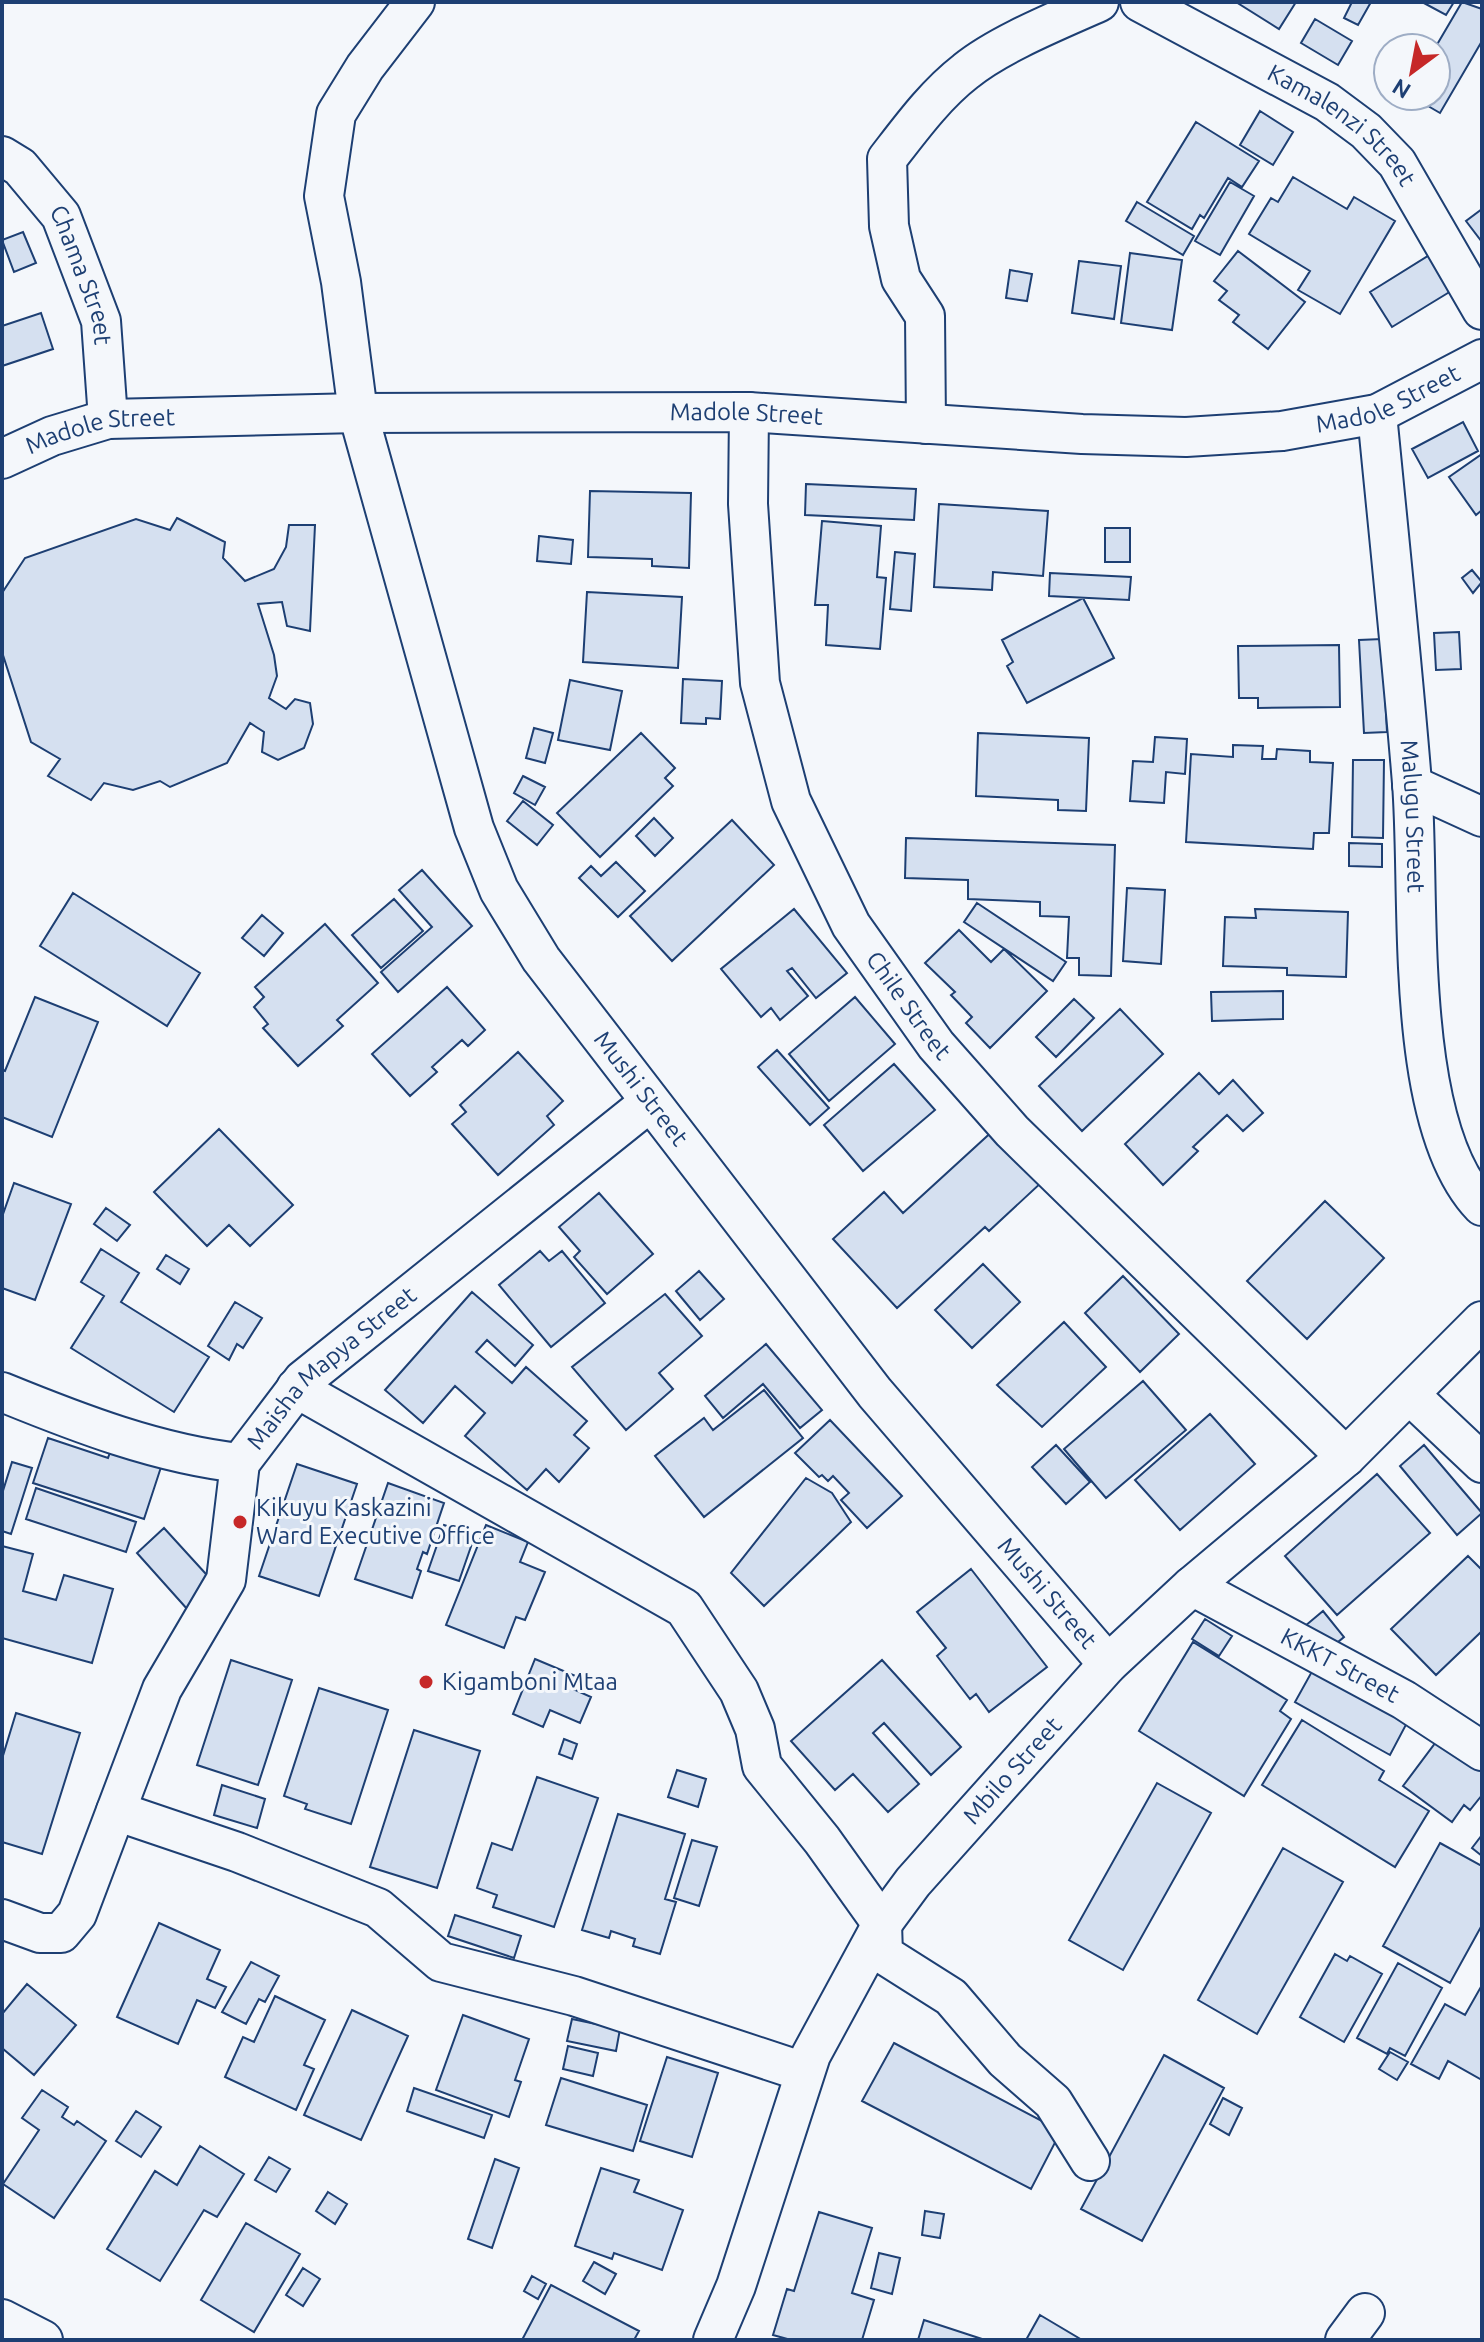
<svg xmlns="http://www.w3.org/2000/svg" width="1484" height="2342" font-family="Ubuntu,sans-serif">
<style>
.building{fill:#d5e0f0;stroke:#1d3f73;stroke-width:2}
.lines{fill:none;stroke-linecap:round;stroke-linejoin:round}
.minor-casing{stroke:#1d3f73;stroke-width:42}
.minor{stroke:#f4f7fb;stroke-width:38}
.poi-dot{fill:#c62828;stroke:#f4f7fb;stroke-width:3}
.labels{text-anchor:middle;stroke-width:6;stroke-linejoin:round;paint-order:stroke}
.street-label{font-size:24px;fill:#1d3f73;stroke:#f4f7fb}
.poi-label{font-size:24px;fill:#1d3f73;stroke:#f4f7fb;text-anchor:start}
</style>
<rect width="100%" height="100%" fill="#f4f7fb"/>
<path class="building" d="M1236,2h60l-17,27z
M1352,2h19l-13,23 -14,-7z
M1422,2h32l-8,13z
M1462,2l20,7v32l-42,72 -29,-17h25l-1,-48z
M1315,19l37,22 -14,24 -37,-22z
M1260,111l33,21 -20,33 -33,-20z
M1196,122l63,39 -17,26 -14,-9 -24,40 -4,-3 -8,14 -45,-27z
M1293,177l54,32 7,-12 41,24 -55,93 -42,-24 12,-19 -61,-37 22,-36 7,4z
M1230,182l24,14 -34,59 -25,-14z
M1137,202l57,34 -11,19 -57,-34z
M1482,209v33l-16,-21z
M23,232l13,31 -22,9 -12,-32z
M1439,249l22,36 -69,42 -22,-35z
M1238,251l67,51 -37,47 -35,-27 6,-7 -20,-15 8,-9 -13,-10z
M1130,253l52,7 -10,70 -51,-7z
M1079,261l42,5 -7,53 -42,-6z
M1010,270l22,4 -5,27 -21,-3z
M41,313l12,36 -51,17v-40z
M1463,422l15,29 -50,27 -16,-29z
M1482,454v56l-6,5 -27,-38z
M806,484l110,5 -2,31 -109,-5z
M590,491l101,2 -2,75 -37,-2v-7l-64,-2z
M939,504l109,7 -5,65 -50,-4 -1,18 -58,-3z
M177,518l48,24 -2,16 22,23 29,-12 12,-22 3,-22h26l-5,106 -23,-5 -5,-24 -24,2 16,51 3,21 -8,22 17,11 9,-10 15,4 3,21 -9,24 -26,12 -16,-8 2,-20 -14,-9 -23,40 -57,24 -10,-6 -27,9 -29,-7 -13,17 -43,-24 12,-17 -29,-17 -29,-90v-59l23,-35 111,-39 34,11z
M822,521l59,5 -4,51 9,1 -6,71 -54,-4 2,-40h-13z
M1105,528h25v34h-25z
M539,536l34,4 -2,24 -34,-3z
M895,552l20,2 -4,57 -21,-2z
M1472,570l10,12 -9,11 -11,-15z
M1050,573l81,4 -2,23 -80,-4z
M587,592l95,5 -4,71 -95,-6z
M1083,598l31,60 -87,45 -20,-37 6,-4 -11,-22z
M1459,632l2,37 -25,1 -2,-37z
M1382,639l5,93 -23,1 -5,-93z
M1339,645l1,62 -82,1v-10h-19l-1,-52z
M683,679l39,2 -2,38 -14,-1v6l-25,-1z
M570,680l52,11 -12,59 -52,-10z
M534,728l19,5 -8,30 -19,-5z
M641,733l34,35 -10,10 8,8 -73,71 -43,-44z
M978,733l111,5 -3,73 -28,-1v-10l-82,-4z
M1155,737l32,2 -2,35 -19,-2 -2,31 -34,-2 3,-40 20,1z
M1233,745l30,1 -1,13h14l1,-10 33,2v11l23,1 -4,70h-15l-1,16 -127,-7 5,-88 42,3z
M1353,760h31l-1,78 -31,-1z
M523,776l22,11 -10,18 -21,-12z
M523,801l30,24 -16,20 -30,-24z
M654,818l19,20 -18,18 -19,-20z
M732,820l42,45 -102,96 -42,-45z
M906,838l209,7 -4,131 -32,-1v-17h-12l2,-41 -29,-1v-14l-72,-3v-19l-63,-2z
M1349,843l33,1v23l-33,-1z
M616,862l29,29 -27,26 -39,-39 12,-12 10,10z
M422,870l50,56 -74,66 -17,-20 51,-45 -33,-37z
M1127,888l38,2 -4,74 -38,-3z
M73,893l127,80 -33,53 -127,-80z
M394,899l29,32 -42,37 -29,-33z
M977,903l89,59 -13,19 -89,-59z
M794,909l53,64 -31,25 -24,-30 -5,3 21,25 -28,24 -9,-12 -10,9 -40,-48z
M1255,909l93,3 -2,65 -59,-2v-7l-64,-2 2,-49 31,1z
M262,915l21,18 -19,23 -22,-18z
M325,924l53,59 -41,37 6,6 -45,40 -35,-38 5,-4 -14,-17 10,-10 -9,-10z
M959,930l32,32 13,-13 43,42 -57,57 -24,-25 6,-6 -21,-22 4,-3 -30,-29z
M447,987l38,43 -17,16 -6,-6 -30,27 5,5 -27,24 -38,-42z
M1283,991v28l-71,2 -1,-29z
M35,997l63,25 -46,115 -50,-20v-47l3,1z
M855,997l40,47 -66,57 -40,-47z
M1074,999l20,19 -38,39 -20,-20z
M1120,1009l43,45 -81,77 -43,-45z
M777,1050l52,58 -19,17 -52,-58z
M518,1052l45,49 -16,15 7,9 -56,50 -46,-51 14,-12 -6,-7z
M894,1064l41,46 -72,61 -39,-46z
M1199,1073l20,21 14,-14 30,33 -20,18 -16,-16 -34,32 5,4 -35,34 -38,-41z
M996,1128l47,53 -54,50 -4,-4 -88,81 -64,-69 51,-47 19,21z
M219,1129l74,76 -43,41 -21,-21 -22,21 -53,-54z
M14,1183l57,21 -36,96 -33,-12v-71z
M599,1193l54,61 -46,40 -33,-37 6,-6 -21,-24z
M1325,1201l59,57 -77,81 -60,-58z
M106,1208l24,17 -13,16 -23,-17z
M101,1249l38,24 -18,29 88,55 -35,55 -103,-64 33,-52 -23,-14z
M540,1251l9,10 13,-10 43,52 -54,44 -52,-62z
M166,1255l23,14 -9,15 -23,-15z
M983,1264l37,38 -48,46 -37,-38z
M699,1271l25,28 -24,21 -24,-29z
M1123,1276l56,58 -39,38 -55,-59z
M472,1292l61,53 -18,21 -28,-26 -11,12 36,31 14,-16 61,54 -13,14 15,13 -30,34 -13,-13 -19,21 -62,-54 20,-23 -30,-27 -32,37 -38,-33z
M665,1294l37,42 -43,37 14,16 -47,41 -54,-63z
M235,1302l27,16 -19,30 -6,-4 -8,16 -21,-14z
M1064,1322l42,45 -64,60 -45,-42z
M766,1344l56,66 -22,18 -37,-44 -40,34 -18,-22z
M1143,1381l43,49 -80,68 -42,-49z
M764,1390l39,48 -99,79 -49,-61 49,-38 9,12z
M1210,1414l45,50 -75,66 -45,-50z
M830,1420l72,76 -35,32 -26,-28 8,-7 -16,-17 -5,5 -6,-6 -3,2 -24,-24z
M48,1438l60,20 6,-17 50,17 -20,61 -111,-36z
M1056,1445l34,37 -24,22 -34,-37z
M1424,1445l58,68 -25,22 -57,-69z
M12,1462l20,6 -21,66 -9,-3v-37z
M297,1464l60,20 -38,112 -60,-20z
M1377,1474l53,59 -93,82 -52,-59z
M806,1478l26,15 19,29 -87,84 -33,-33z
M388,1483l56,20 -17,51 -4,-2 -6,17 4,2 -9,27 -57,-19z
M36,1488l100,34 -10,30 -100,-33z
M444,1525l31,10 -16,46 -31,-10z
M486,1525l42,17 -8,20 25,10 -20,48 -9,-3 -12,31 -58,-23z
M164,1528l52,57 -28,25 -51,-57z
M2,1546l31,8 -10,37 33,9 8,-25 49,14 -21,74 -90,-25z
M1468,1556l14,14v61l-46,44 -45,-46z
M971,1569l76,98 -58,45 -13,-18 -6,5 -33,-43 9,-8 -29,-36z
M1323,1611l21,26 -17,14 -22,-25z
M1205,1619l27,17 -13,20 -27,-17z
M1193,1642l94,58 -7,11 11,8 -47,77 -105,-65z
M535,1659l43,18 -5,12 18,8 -11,26 -30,-13 -7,17 -30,-13z
M231,1660l61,20 -34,105 -61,-20z
M882,1660l79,87 -30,28 -47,-52 -11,10 46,51 -31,28 -35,-38 -18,16 -44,-49z
M1315,1666l94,53 -19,36 -95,-53z
M319,1688l69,22 -37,114 -46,-15 2,-5 -23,-8z
M16,1713l64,20 -38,121 -40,-12v-83z
M1302,1720l82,51 -5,9 50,31 -34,56 -133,-82z
M414,1730l66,21 -43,137 -67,-21z
M1442,1734l40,30v31l-12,15 -6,-5 -12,17 -49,-36z
M564,1739l13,5 -5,15 -13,-5z
M677,1770l29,9 -8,28 -30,-10z
M537,1777l61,21 -44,129 -61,-20 4,-12 -20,-7 15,-45 20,7z
M1157,1783l54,30 -88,157 -54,-30z
M222,1785l43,14 -8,29 -43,-13z
M618,1814l67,20 -20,65 11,3 -16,52 -27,-8 2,-7 -24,-8 -2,7 -27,-8z
M1482,1835v21l-10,-8z
M692,1840l25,7 -18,59 -25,-8z
M1440,1843l42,23v59l-32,58 -67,-37z
M1283,1848l60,34 -86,152 -59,-34z
M455,1915l66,21 -7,22 -66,-22z
M159,1923l61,27 -13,29 19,8 -11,21 -18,-8 -19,44 -61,-27z
M1335,1954l12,7 3,-5 32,18 -38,68 -44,-25z
M251,1962l28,14 -14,26 -6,-3 -13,25 -24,-12z
M1398,1963l44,25 -37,68 -15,-8 -3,6 -30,-16z
M27,1984l49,41 -42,50 -32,-27v-34z
M1482,1985v95l-34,-19 -9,18 -28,-15 34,-60 20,11z
M275,1996l50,24 -21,45 10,4 -18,41 -71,-33 18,-40 11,5z
M352,2010l56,26 -47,104 -57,-25z
M463,2015l66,24 -14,41 6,2 -12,35 -73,-27z
M572,2019l48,10 -4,22 -49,-10z
M894,2043l167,88 -30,58 -169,-88z
M568,2046l30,7 -5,23 -30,-7z
M1390,2052l18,10 -11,18 -18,-11z
M1164,2055l60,33 -82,153 -61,-32z
M667,2057l51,16 -26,84 -52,-16z
M561,2078l86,27 -14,46 -87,-26z
M414,2088l78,27 -8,23 -77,-27z
M42,2090l26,17 -6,10 12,8 3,-4 29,20 -52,77 -51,-34 36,-54 -17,-12z
M1223,2098l19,10 -13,27 -19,-11z
M136,2111l25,16 -20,30 -25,-16z
M200,2146l44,28 -27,43 -13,-7 -44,71 -53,-32 48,-78 22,14z
M269,2157l21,12 -14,23 -21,-12z
M495,2159l24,9 -27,80 -24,-9z
M601,2168l38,12 -5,12 49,18 -21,60 -48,-17 -2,6 -37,-13z
M328,2192l19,12 -12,20 -19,-13z
M925,2211l19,3 -4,24 -18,-3z
M819,2212l53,16 -20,65 22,7 -12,40h-71l-18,-5 14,-46 7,2z
M246,2223l54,31 -46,78 -53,-32z
M879,2253l21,5 -8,36 -21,-6z
M594,2262l22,12 -11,20 -22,-13z
M303,2268l17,11 -17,27 -17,-11z
M532,2276l14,8 -8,15 -14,-8z
M551,2285l88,46 -5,9h-112z
M1040,2315l42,25h-56z
M924,2320l58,19 -1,1h-63z"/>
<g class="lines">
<defs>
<g id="minor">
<path id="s1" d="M415,2l-50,65 -29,47 -12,82 17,86 17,131 116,415 25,62 42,69 334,434 233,271"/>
<path id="s2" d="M1140,2l187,100 39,29 31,32 85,147"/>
<path id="s3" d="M2,156l18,11 41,49 40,105 7,98"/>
<path id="s4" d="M749,412l-1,92 12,179 31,118 60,124 85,120 76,86 334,326"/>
<path id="s5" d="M1377,414c12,123 25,246 35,369 9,112 -10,340 70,423"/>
<path d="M926,424l-1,-108 -24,-37 -12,-53 -2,-67c24,-31 48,-64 79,-88 33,-27 93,-51 133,-69"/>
<path id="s6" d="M2,459l50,-23 56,-17 250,-6 391,-1 333,22 104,3 96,-6 95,-17 105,-55"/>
<path d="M1412,785l70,32"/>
<path d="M296,1388l388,220 55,83 16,38 7,37 60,74 60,84 1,30 68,43 54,63 48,42 37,59"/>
<path d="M2,1392c76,31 156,62 238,71"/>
<path d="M1411,1396l71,67"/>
<path id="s7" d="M1192,1586l212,114 78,51"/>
<path d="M116,1811l121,41 141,56 63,54 133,34 230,76"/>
<path id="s8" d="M2,1919l38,14h21l16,-19 85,-225 64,-109 14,-117 63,-83 347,-278"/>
<path d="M2,2319l41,21"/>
<path id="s9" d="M713,2340l23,-54 75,-231 71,-131 31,-42 195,-218 84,-78 154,-129 136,-136"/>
<path d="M1345,2340l20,-27"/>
</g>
</defs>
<use href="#minor" class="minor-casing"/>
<use href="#minor" class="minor"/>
</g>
<g class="poi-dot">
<circle cx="240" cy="1522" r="8"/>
<circle cx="426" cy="1682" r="8"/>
</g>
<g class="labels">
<g class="street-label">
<text dy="8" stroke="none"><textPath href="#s2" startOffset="238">Kamalenzi Street</textPath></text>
<text dy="8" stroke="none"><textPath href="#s3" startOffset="148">Chama Street</textPath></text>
<text dy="8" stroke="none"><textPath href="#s6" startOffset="1400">Madole Street</textPath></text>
<text dy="8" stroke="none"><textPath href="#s6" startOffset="752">Madole Street</textPath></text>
<text dy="8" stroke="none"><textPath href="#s6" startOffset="104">Madole Street</textPath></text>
<text dy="8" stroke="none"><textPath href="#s5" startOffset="404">Malugu Street</textPath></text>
<text dy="8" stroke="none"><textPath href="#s4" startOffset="630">Chile Street</textPath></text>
<text dy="8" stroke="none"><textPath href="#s1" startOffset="1182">Mushi Street</textPath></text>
<text dy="8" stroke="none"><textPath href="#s8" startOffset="704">Maisha Mapya Street</textPath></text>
<text dy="8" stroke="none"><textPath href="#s1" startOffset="1830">Mushi Street</textPath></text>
<text dy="8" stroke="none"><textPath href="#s7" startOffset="168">KKKT Street</textPath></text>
<text dy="8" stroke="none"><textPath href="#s9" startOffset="652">Mbilo Street</textPath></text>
</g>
<g class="poi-label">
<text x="256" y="1516">Kikuyu Kaskazini<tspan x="256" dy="28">Ward Executive Office</tspan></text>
<text x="442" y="1690">Kigamboni Mtaa</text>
</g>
</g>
<rect width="1484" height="2342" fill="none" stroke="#1d3f73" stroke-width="8"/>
<g transform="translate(1412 72) rotate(212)"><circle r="38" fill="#f4f7fb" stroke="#9eadc5" stroke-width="2"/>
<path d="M0-6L14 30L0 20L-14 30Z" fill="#c62828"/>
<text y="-12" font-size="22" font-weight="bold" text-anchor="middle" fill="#1d3f73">N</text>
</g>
</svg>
